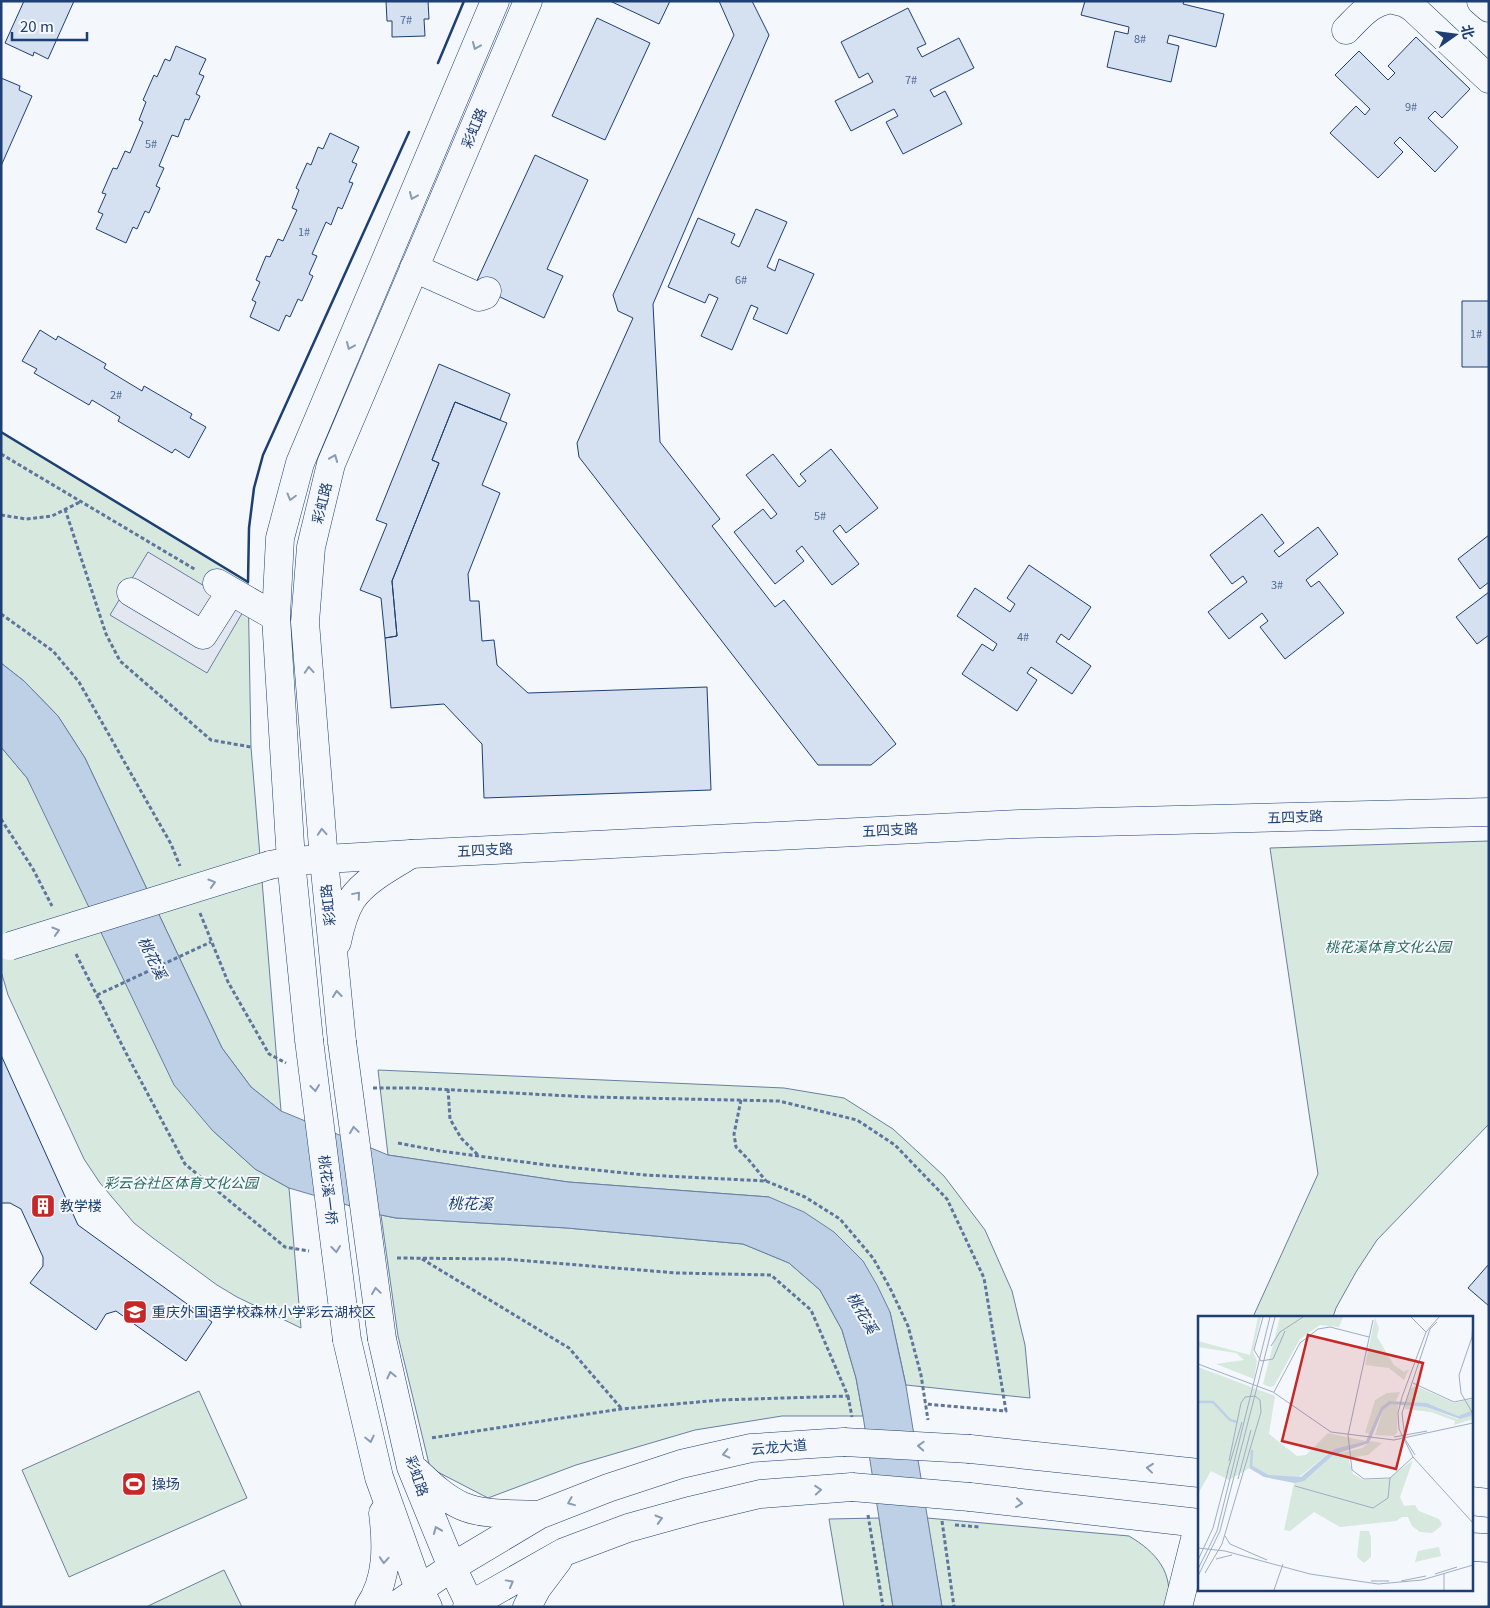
<svg xmlns="http://www.w3.org/2000/svg" width="1490" height="1608" font-family="Georgia,'Noto Sans SC',serif">
<style>
.green{fill:#d7e8df;stroke:#687fa3}
.parking{fill:#e3e8f0;stroke:#687fa3}
.water{fill:#bed0e5;stroke:#687fa3}
.building{fill:#d5e0f0;stroke:#1d3f73}
.lines{fill:none;stroke-linecap:round;stroke-linejoin:round}
.minor-casing{stroke:#1d3f73;stroke-width:29}
.major-casing{stroke:#1d3f73;stroke-width:29}
.path{stroke:#5e769c;stroke-width:3;stroke-dasharray:4 2.5;stroke-linecap:butt}
.minor{stroke:#f4f7fb;stroke-width:28}
.major{stroke:#f4f7fb;stroke-width:28}
.minor-bridge-casing{stroke:#1d3f73;stroke-width:29;stroke-linecap:butt}
.major-bridge-casing{stroke:#1d3f73;stroke-width:29;stroke-linecap:butt}
.minor-bridge{stroke:#f4f7fb;stroke-width:28}
.major-bridge{stroke:#f4f7fb;stroke-width:28}
.wall{stroke:#1d3f73;stroke-width:2.5}
.oneway{stroke:#889bb7}
.labels{text-anchor:middle;stroke-width:4;stroke-linejoin:round;paint-order:stroke}
.number-label{font-size:11px;fill:#4b6792}
.street-label{font-size:14px;fill:#1d3f73;stroke:#f4f7fb}
.park-label{font-size:14px;font-style:italic;fill:#2c6c60;stroke:#f4f7fb}
.poi-label{font-size:14px;fill:#1d3f73;stroke:#f4f7fb;text-anchor:start}
.water-label{font-size:15px;font-style:italic;fill:#1d3f73;stroke:#f4f7fb}
.inset-river{fill:none;stroke:#bed0e5;stroke-width:2.5}
.inset-road{fill:none;stroke:#9eadc5;stroke-width:1}
.view{fill:#c62828;fill-opacity:0.15;stroke:#c62828;stroke-width:2.5}
.inset-edge{fill:none;stroke:#1d3f73;stroke-width:2.5}
</style>
<rect width="100%" height="100%" fill="#f4f7fb"/>
<path class="green" d="M1,432l247,150 3,165 30,364 -30,-24 -29,-39 -137,-290 -27,-42 -34,-35 -23,-18z
M1,747l26,31 185,352 43,39 34,19 12,140 -64,-31 -20,-12 -64,-47 -19,-15 -34,-40 -16,-24 -76,-164 -7,-24z
M1489,841v283l-112,116 -21,32 -20,36 -3,9h-80l65,-143 -48,-326z
M378,1070l406,18 60,10 49,31 51,47 41,54 27,61 13,54 5,53 -124,-13 -16,-73 -121,-115 -201,-15 -180,-27z
M381,1215l15,3 171,10 176,16 46,19 31,27 22,40 14,48 7,38h-81l-87,14 -119,35 -88,33 -58,-30 -32,-132z
M199,1391l48,107 -178,79 -47,-107z
M879,1518l14,89h-49l-15,-88z
M927,1518l202,18c27,16 46,37 38,71h-225z
M224,1570l18,37h-96z"/>
<path class="parking" d="M148,552l96,58 -37,63 -97,-58z"/>
<path class="water" d="M1,663l23,18 34,35 27,42 137,290 29,39 30,24 107,44 180,27 201,15 35,15 30,20 29,29 14,24 13,27 16,74 36,221h-49l-30,-191 -7,-38 -14,-48 -22,-40 -31,-27 -46,-19 -176,-16 -171,-10 -15,-3 -92,-27 -34,-19 -43,-39 -38,-45 -147,-307 -26,-31z"/>
<path class="building" d="M24,1h50l-26,58 -14,-7 -1,4 -28,-13z
M382,1h46l1,18h-5l1,17 -33,1v-16h-5l-1,-20z
M610,1h60l-11,23z
M719,1h33l17,34 -116,269 7,138 60,77 -8,7 63,81 9,-7 112,144 -25,21h-53l-239,-308 -2,-14 56,-125 -15,-7 -5,-16 121,-260z
M1085,1h99l-1,3 41,10 -8,33 -47,-12 -2,8 12,3 -8,36 -64,-15 8,-36 13,3 1,-7 -48,-12z
M908,8l18,36 -9,4 5,9 37,-19 15,30 -44,22 4,7 11,-6 17,33 -59,30 -17,-32 12,-6 -4,-7 -43,22 -16,-30 38,-19 -5,-9 -9,5 -18,-36z
M597,18l53,25 -45,97 -53,-24z
M1416,37l54,52 -28,29 -7,-7 -7,7 30,29 -23,25 -35,-35 -6,6 9,9 -25,26 -48,-45 26,-27 9,9 5,-6 -35,-34 24,-24 29,29 7,-7 -7,-7z
M176,46l30,13 -7,15 5,2 -8,18 4,2 -11,24 -4,-1 -7,18 -6,-2 -13,31 5,2 -8,18 4,2 -11,25 -4,-2 -8,18 -4,-2 -7,16 -30,-14 7,-15 -5,-2 8,-18 -4,-1 11,-25 4,1 8,-18 5,2 13,-31 -4,-2 7,-18 -3,-2 11,-25 3,2 8,-18 5,2z
M1,78l19,8 -1,4 13,6 -31,70z
M330,133l29,14 -7,15 5,2 -8,18 4,1 -11,26 -4,-2 -7,18 -5,-3 -14,32 5,2 -8,18 4,2 -11,25 -4,-2 -8,18 -4,-2 -7,16 -29,-14 6,-15 -4,-2 8,-18 -4,-2 10,-24 4,1 8,-18 5,2 14,-31 -5,-2 7,-18 -3,-2 11,-25 4,2 7,-18 5,2z
M535,155l53,25 -41,89 16,7 -19,42 -69,-33z
M756,209l31,13 -20,45 8,4 4,-12 35,15 -27,60 -34,-15 5,-11 -7,-3 -19,45 -31,-14 17,-38 -9,-4 -4,9 -37,-16 30,-69 37,16 -4,9 8,4z
M1462,301h27v66h-27z
M40,330l16,10 2,-4 48,28 -2,4 38,23 2,-5 48,28 -2,4 16,9 -17,31 -14,-9 -3,4 -54,-32 2,-4 -28,-17 -3,5 -55,-32 3,-4 -15,-8z
M439,364l71,30 -10,26 -45,-18 -23,58 7,3 -47,118 5,55 -12,2 -4,-40 -21,-8 27,-66 -11,-4z
M455,402l52,21 -25,62 18,8 -32,81 2,27h9l3,40 12,-1 3,25 31,28 179,-6 4,103 -227,8 -2,-54 -38,-40 -53,4 -6,-70 12,-2 -5,-55 47,-118 -7,-3z
M831,449l47,59 -32,25 -6,-8 -7,6 26,33 -27,21 -30,-39 -6,5 8,10 -29,23 -41,-52 29,-23 8,10 6,-5 -31,-39 27,-21 26,33 7,-6 -6,-7z
M1262,514l22,29 -10,8 5,6 39,-30 20,27 -32,26 5,7 8,-6 25,32 -59,46 -25,-32 8,-6 -6,-8 -33,26 -21,-27 39,-30 -4,-6 -11,8 -22,-29z
M1489,535v47l-9,7 -22,-30z
M1029,565l62,42 -22,33 -8,-6 -5,8 35,24 -19,28 -41,-27 -4,6 10,7 -20,31 -55,-37 20,-30 11,7 4,-7 -40,-28 18,-28 35,24 5,-8 -8,-6z
M1489,592v43l-12,9 -21,-27z
M1,1055l77,170 134,97 -26,39 -70,-50 -10,3 -10,16 -66,-47 13,-17v-9l-22,-48 -11,-6h-9z
M1489,1264v42l-21,-18z"/>
<g class="lines">
<defs>
<path id="minor" d="M1397,1l8,2 8,5 76,71
M1481,1l8,7
M1346,30c11,-11 22,-25 38,-29
M414,268l65,29 6,-2 2,-4
M217,583l59,34
M131,592l72,43 28,-44
M270,865l21,-4 120,-7 608,-30 470,-12
M1178,1607l21,-84"/>
<path id="major" d="M337,942c3,-15 7,-30 15,-43 14,-20 39,-32 59,-45
M309,1040l-18,-179 -15,-244 4,-79 20,-75 195,-462
M342,1042l-18,-182 -19,-238 6,-75 20,-83 197,-463
M382,1339l29,128 41,100 19,40
M347,1340l32,137 40,112 9,18
M970,1449l229,24
M416,1471c14,13 28,27 46,35 20,9 54,8 77,9
M970,1497l229,26
M1471,1501l18,2
M1471,1547l18,1
M369,1607c19,-28 18,-62 14,-94
M394,1607l58,-40 87,-52 69,-27 73,-24 70,-16 93,-6
M467,1607l97,-55 64,-24 65,-18 67,-16 92,-7
M527,1607l10,-19 21,-28"/>
</defs>
<use href="#minor" class="minor-casing"/>
<use href="#major" class="major-casing"/>
<path class="path" d="M1,454l195,116
M65,509l41,125 14,27 91,79 40,7
M1,515l25,4 26,-3 28,-14
M1,614l52,37 26,31 92,162 9,22
M1,819l32,50 19,37
M200,913l28,69 41,72 17,9
M76,954l50,99 59,111 100,83 24,4
M97,995l114,-53
M373,1088h43l174,9 189,4 78,19 38,25 52,54 37,79 22,133 -81,-7
M448,1089l2,30 11,19 18,18
M741,1100l-7,34 2,13 12,12 18,22
M398,1143l42,8 107,14 98,10 121,6 39,16 35,22 33,39 17,30 18,38 13,49 7,45
M397,1258l107,1 173,14 94,2 40,35 37,86 -128,4 -99,9 -190,29
M422,1259l147,89 52,60
M848,1396l4,21
M868,1515l15,92
M942,1521l12,86
M955,1525l24,2"/>
<use href="#minor" class="minor"/>
<use href="#major" class="major"/>
<defs>
<path id="minor-bridge" d="M10,946l260,-81"/>
<path id="major-bridge" d="M309,1040l38,300
M342,1042l40,297
M844,1442l126,7
M852,1487l118,10"/>
</defs>
<use href="#minor-bridge" class="minor-bridge-casing"/>
<use href="#major-bridge" class="major-bridge-casing"/>
<use href="#minor-bridge" class="minor-bridge"/>
<use href="#major-bridge" class="major-bridge"/>
<path class="wall" d="M438,63l26,-62
M1,432l247,150 1,-54 5,-40 9,-33 146,-323"/>
</g>
<defs><path id="oneway-chevron" d="M-2-3.5L2.5 0L-2 3.5" fill="none" stroke-width="1.6" stroke-linecap="round" stroke-linejoin="round" transform="scale(1.25)"/></defs>
<g class="oneway">
<use href="#oneway-chevron" transform="translate(476 46) rotate(113)"/>
<use href="#oneway-chevron" transform="translate(413 196) rotate(113)"/>
<use href="#oneway-chevron" transform="translate(350 346) rotate(113)"/>
<use href="#oneway-chevron" transform="translate(334 458) rotate(-68)"/>
<use href="#oneway-chevron" transform="translate(291 497) rotate(105)"/>
<use href="#oneway-chevron" transform="translate(309 670) rotate(-94)"/>
<use href="#oneway-chevron" transform="translate(322 832) rotate(-94)"/>
<use href="#oneway-chevron" transform="translate(212 883) rotate(-17)"/>
<use href="#oneway-chevron" transform="translate(357 895) rotate(-50)"/>
<use href="#oneway-chevron" transform="translate(56 931) rotate(-17)"/>
<use href="#oneway-chevron" transform="translate(337 994) rotate(-96)"/>
<use href="#oneway-chevron" transform="translate(315 1088) rotate(83)"/>
<use href="#oneway-chevron" transform="translate(354 1130) rotate(-98)"/>
<use href="#oneway-chevron" transform="translate(336 1249) rotate(83)"/>
<use href="#oneway-chevron" transform="translate(376 1291) rotate(-98)"/>
<use href="#oneway-chevron" transform="translate(391 1375) rotate(-103)"/>
<use href="#oneway-chevron" transform="translate(370 1439) rotate(77)"/>
<use href="#oneway-chevron" transform="translate(921 1446) rotate(-177)"/>
<use href="#oneway-chevron" transform="translate(726 1454) rotate(167)"/>
<use href="#oneway-chevron" transform="translate(1150 1468) rotate(-174)"/>
<use href="#oneway-chevron" transform="translate(818 1490) rotate(-4)"/>
<use href="#oneway-chevron" transform="translate(571 1502) rotate(158)"/>
<use href="#oneway-chevron" transform="translate(1019 1503) rotate(6)"/>
<use href="#oneway-chevron" transform="translate(659 1519) rotate(-16)"/>
<use href="#oneway-chevron" transform="translate(437 1530) rotate(-112)"/>
<use href="#oneway-chevron" transform="translate(384 1560) rotate(94)"/>
<use href="#oneway-chevron" transform="translate(510 1583) rotate(-29)"/>
</g>
<defs>
<symbol id="building-square" viewBox="-11 -11 22 22"><rect x="-9" y="-9" width="18" height="18" rx="4" fill="#c62828" stroke="#f4f7fb"/><path d="M-4-6H4V6H1V3H-1V6H-4ZM-2.5-4.3h1.7v1.8h-1.7ZM.8-4.3h1.7v1.8H.8ZM-2.5-1h1.7V.8h-1.7ZM.8-1h1.7V.8H.8Z" fill="#fff"/></symbol>
<symbol id="school-square" viewBox="-11 -11 22 22"><rect x="-9" y="-9" width="18" height="18" rx="4" fill="#c62828" stroke="#f4f7fb"/><path d="M0-5L7-2L0 1L-7-2ZM-4 1L0 2.5L4 1V4Q0 6-4 4Z" fill="#fff"/></symbol>
<symbol id="stadium-square" viewBox="-11 -11 22 22"><rect x="-9" y="-9" width="18" height="18" rx="4" fill="#c62828" stroke="#f4f7fb"/><path d="M0-5a6.5 5 0 1 0 0 10a6.5 5 0 1 0 0-10ZM-3.5-1.8h7v3.6h-7Z" fill="#fff"/></symbol>
</defs>
<g fill-rule="evenodd">
<use href="#building-square" x="29" y="1192" width="28" height="28"/>
<use href="#school-square" x="121" y="1298" width="28" height="28"/>
<use href="#stadium-square" x="120" y="1470" width="28" height="28"/>
</g>
<g class="labels">
<g class="number-label">
<text x="406" y="24">7#</text>
<text x="1140" y="43">8#</text>
<text x="911" y="84">7#</text>
<text x="1411" y="111">9#</text>
<text x="151" y="148">5#</text>
<text x="304" y="236">1#</text>
<text x="741" y="284">6#</text>
<text x="1476" y="338">1#</text>
<text x="116" y="399">2#</text>
<text x="820" y="520">5#</text>
<text x="1277" y="589">3#</text>
<text x="1023" y="641">4#</text>
</g>
<g class="street-label">
<text transform="translate(474 128) rotate(-67)" y="5">彩虹路</text>
<text transform="translate(322 503) rotate(-76)" y="5">彩虹路</text>
<text transform="translate(1295 817) rotate(-2)" y="5">五四支路</text>
<text transform="translate(890 830) rotate(-3)" y="5">五四支路</text>
<text transform="translate(485 850) rotate(-3)" y="5">五四支路</text>
<text transform="translate(328 905) rotate(-96)" y="5">彩虹路</text>
<text transform="translate(328 1190) rotate(83)" y="5">桃花溪一桥</text>
<text transform="translate(779 1447) rotate(-5)" y="5">云龙大道</text>
<text transform="translate(417 1476) rotate(71)" y="5">彩虹路</text>
</g>
<g class="park-label">
<text x="1388" y="952">桃花溪体育文化公园</text>
<text x="181" y="1188">彩云谷社区体育文化公园</text>
</g>
<g class="poi-label">
<text x="60" y="1211">教学楼</text>
<text x="152" y="1317">重庆外国语学校森林小学彩云湖校区</text>
<text x="152" y="1489">操场</text>
</g>
<g class="water-label">
<text transform="translate(152 958) rotate(64)" y="5">桃花溪</text>
<text transform="translate(470 1204) rotate(1)" y="5">桃花溪</text>
<text transform="translate(862 1313) rotate(60)" y="5">桃花溪</text>
</g>
</g>
<g transform="translate(1198 1316)">
<rect width="275" height="275" fill="#f4f7fb"/>
<path d="M60,1h3l-8,35 4,9 -3,18 -38,-15 28,-4 -8,-7 -38,-6v-6l52,14zM82,1h63l-4,10 -19,-2 -20,14 -26,47 -4,1 -7,-3zM177,2l4,10 -2,9 17,28 10,7 5,-3 -5,11 -15,-12 -24,-3zM0,51l77,29 -6,38 28,22 9,-1 22,-22 38,8 -32,8 -36,29 -29,-3 -16,-9 -24,14 -18,-9 -13,23zM218,70l38,17 19,-4v11l-15,6 -28,-12 -24,-2 5,-14zM202,76l-4,9 -9,1 -6,5 -10,27 -6,-1 10,-33 12,-7zM193,88h7l-1,29 -3,3 -19,-1 8,-25zM207,89l21,2 31,12 16,-4v4l-19,6 1,-4 -24,-9 -26,-3zM173,125l11,2 -14,12 -20,3 5,16 11,6 24,-1 25,-19 -13,37 4,9 11,-1 4,6 20,8 3,5 -2,3 -8,6 -12,-1 -8,-6 -4,-9h-6l-6,4 -56,6 -26,-15 -24,19 -6,-1 10,-47 39,-28 29,-7zM162,215h9l2,6v20l-7,6 -7,-6zM241,231l2,9 -26,6 3,-11z" fill="#d7e8df"/>
<path d="M191,85l38,2 31,13 15,-6v5l-13,4 -34,-12 -35,-3 -8,6 -14,33 -36,12 -29,26 -10,2 -30,-6 -15,-9 4,-2 16,9 32,2 33,-28 32,-8 15,-34z" fill="#bed0e5"/>
<path class="inset-river" d="M0,86h15l17,18 7,2M53,151l1,-17"/>
<path class="inset-road" d="M65,1l-9,33 7,11 12,-2 12,-28M213,1l15,15M241,1l-13,15 -24,65 -4,16 1,16 14,28 60,66M175,4l-25,115 4,35 12,9 26,-1 23,-21M275,5l-1,16 -13,38 2,18 12,21M73,30l9,-14 23,-15M0,48l75,28 58,40 63,8 79,-17M215,67l41,19 19,-4M76,76l26,-49 18,-14 12,-2 39,10M196,121l33,-6M217,139l-10,-16 -3,-26 28,-84 7,-7M29,157l15,-51M40,163l13,-49M97,170l78,22 15,-10 2,-20M27,220l5,8 37,16M0,232l27,3 85,23 68,10 44,-4 51,-15M18,243l16,-4M0,244l15,-32 15,-57M0,253l19,-38 53,-214M7,257l17,-29 39,-132 -1,-12 -5,-4 -10,1 -4,6 -12,58M237,258l22,-7M246,258v16M0,260l22,-45 55,-214M173,265h18M203,265l25,-5M76,274l9,-26"/>
<path class="view" d="M110,19l115,28 -27,106 -114,-28z"/>
<rect width="275" height="275" class="inset-edge"/>
</g>
<rect width="1490" height="1608" fill="none" stroke="#1d3f73" stroke-width="5"/>
<g transform="translate(1455 35) rotate(76)" stroke="#f4f7fb" stroke-width="4" paint-order="stroke">
<path d="M0-4L9 19L0 12L-9 19Z" fill="#1d3f73"/>
<text y="-8" font-size="14" font-weight="bold" text-anchor="middle" fill="#1d3f73">北</text>
</g>
<path d="M12 32v8h75v-8" fill="none" stroke="#1d3f73" stroke-width="2.5"/>
<text x="20" y="32" font-size="15" fill="#1d3f73" stroke="#f4f7fb" stroke-width="4" paint-order="stroke">20 m</text>
</svg>
